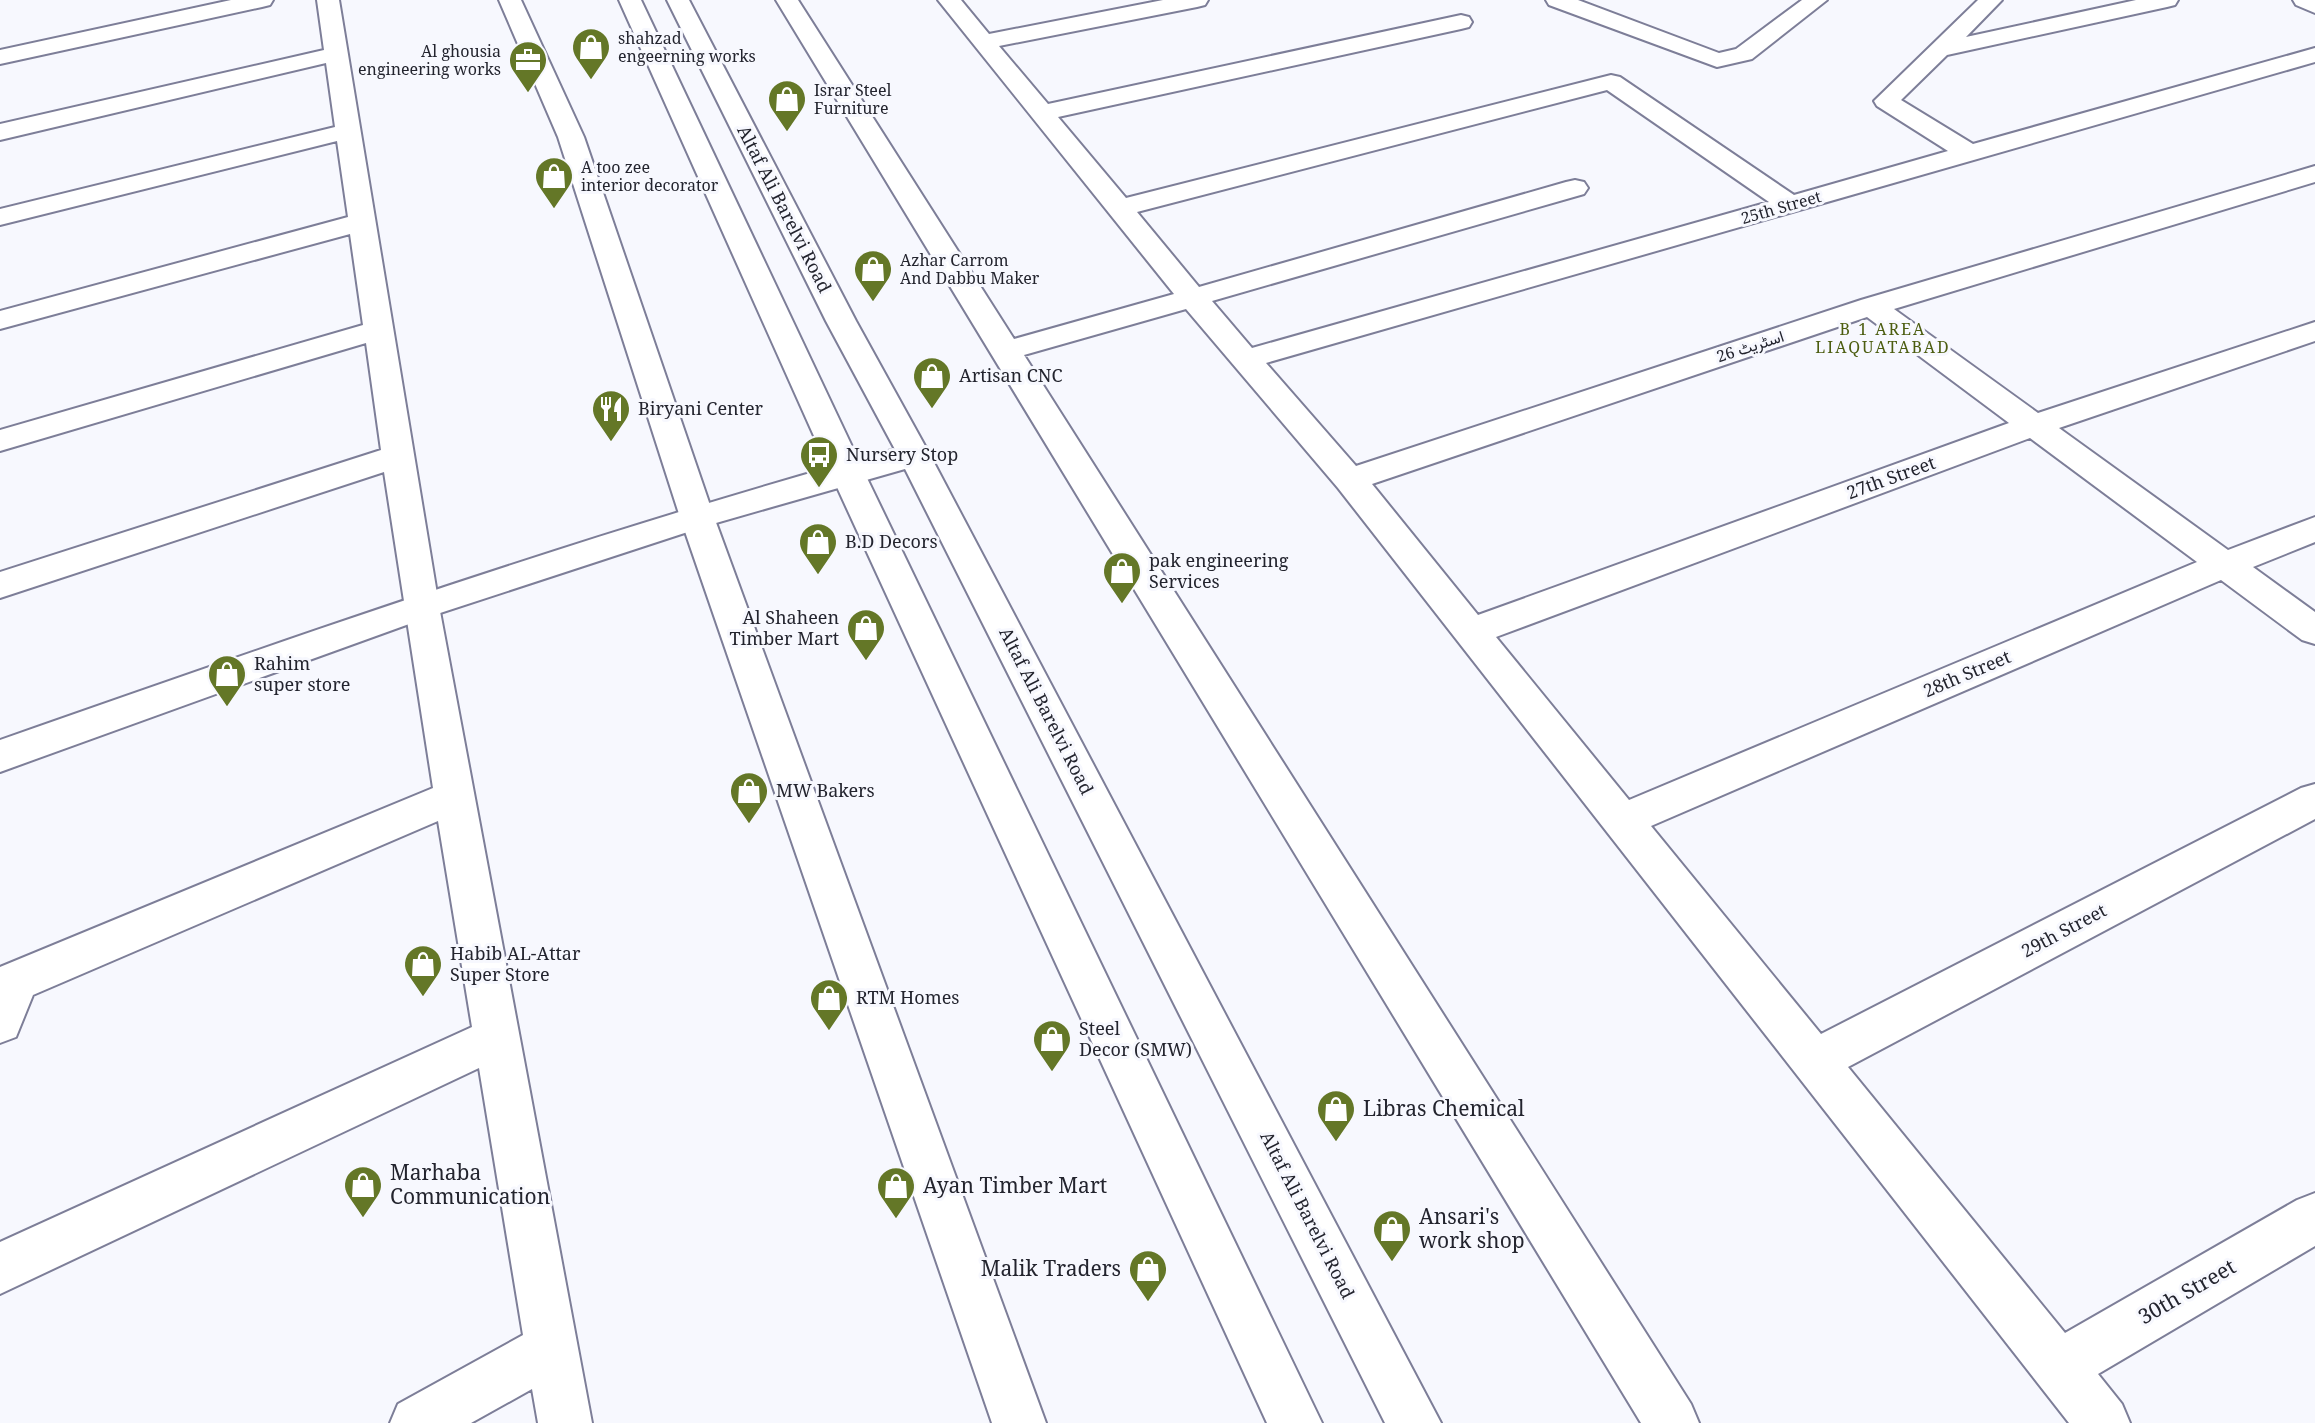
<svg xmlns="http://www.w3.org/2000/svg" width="2315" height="1423" font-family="'Noto Serif',Vazirmatn,serif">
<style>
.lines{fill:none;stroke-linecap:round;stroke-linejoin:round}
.minor-casing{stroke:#7d7e98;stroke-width:4}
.tertiary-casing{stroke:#7d7e98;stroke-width:4}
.secondary-casing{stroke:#7d7e98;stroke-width:4}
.minor{fill:#fff;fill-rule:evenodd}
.tertiary{fill:#fff;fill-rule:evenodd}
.secondary{fill:#fff;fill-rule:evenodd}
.labels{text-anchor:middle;stroke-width:6;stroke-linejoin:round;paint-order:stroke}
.far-poi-label{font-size:16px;fill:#23242e;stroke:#f7f8fe;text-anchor:start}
.far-street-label{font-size:16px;fill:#23242e;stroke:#f7f8fe}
.far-neighbourhood-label{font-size:16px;letter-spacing:2px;fill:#4c5d10;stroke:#f7f8fe}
.street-label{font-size:18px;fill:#23242e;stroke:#f7f8fe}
.poi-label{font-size:18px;fill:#23242e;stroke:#f7f8fe;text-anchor:start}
.near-poi-label{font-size:21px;fill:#23242e;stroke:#f7f8fe;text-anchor:start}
.near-street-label{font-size:21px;fill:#23242e;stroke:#f7f8fe}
</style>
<rect width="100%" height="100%" fill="#f7f8fe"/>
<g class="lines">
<defs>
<path id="minor" d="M231,0h42l-3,5 -8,2 -262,57v-14z
M317,0h22l100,606 153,817h-54l-6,-34 -61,34h-81l8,-19 125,-69 -44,-267 -479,226v-52l472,-215 -34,-206 -405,174 -17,42 -16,6v-76l433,-179 -49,-316 -384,126v-26l381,-122 -15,-107 -366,108v-21l363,-105 -13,-91 -350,95v-18l348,-94 -11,-76 -337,84v-16l335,-82 -9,-64 -326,77v-16l324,-74z
M499,0h22l63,137 130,380 332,906h-54l-312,-906 -122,-380z
M776,0h22l216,339 160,-45 -236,-294h23l28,34 174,-34h45l-3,5 -8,2 -198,39 49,58 413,-89 8,2 3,5 -3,5 -8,2 -403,88 68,81 485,-123 9,2 174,118 154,-44 -71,-45 -3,-5 104,-101h24l-36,37 170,-37h42l-3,5 -8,2 -220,48 -46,45 72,44 342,-96v14l-1049,301 90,103 505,-166 454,-134v16l-421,127 144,104 277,-91v19l-256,87 169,122 87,-33v25l-62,25 62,45v32l-13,-4 -81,-60 -570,246 170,208 480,-246 14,-4v35l-467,248 217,266 232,-133 18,-7v53l-217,128 24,30 8,19h-61l-731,-935 -152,-179 -162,46 667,1049 8,19h-58zM1607,90l162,112 -517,146 -40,-47 372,-107 4,-6 -4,-6 -9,-2 -9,2 -367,105 -62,-75zM1867,317l142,106 -531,192 -106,-131zM2030,438l167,124 -568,238 -133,-163z
M1546,0h32l141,53 17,-4 66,-49h25l-75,59 -35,8 -168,-62z
M2293,0h22v13l-19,-8z"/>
<path id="tertiary" d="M914,444l12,3 4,8 -4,8 -217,62 -275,90 -434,157v-32c302,-106 604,-212 914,-296z"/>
<path id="secondary" d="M619,0h22l224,474 457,949h-55l-436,-949z
M667,0h22l167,321 74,134 511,968h-56l-487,-968 -72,-134z"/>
</defs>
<use href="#minor" class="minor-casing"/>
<use href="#tertiary" class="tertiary-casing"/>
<use href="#secondary" class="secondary-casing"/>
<use href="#minor" class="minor"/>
<use href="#tertiary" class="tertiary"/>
<use href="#secondary" class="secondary"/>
</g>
<defs>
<symbol id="shop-pin" viewBox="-11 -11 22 30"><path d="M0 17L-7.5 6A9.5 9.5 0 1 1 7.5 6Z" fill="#647727" stroke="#f7f8fe"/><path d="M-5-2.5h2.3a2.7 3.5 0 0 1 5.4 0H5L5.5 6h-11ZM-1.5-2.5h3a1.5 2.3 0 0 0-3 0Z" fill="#fff"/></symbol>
<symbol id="office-pin" viewBox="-11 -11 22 30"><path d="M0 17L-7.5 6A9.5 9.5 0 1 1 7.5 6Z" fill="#647727" stroke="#f7f8fe"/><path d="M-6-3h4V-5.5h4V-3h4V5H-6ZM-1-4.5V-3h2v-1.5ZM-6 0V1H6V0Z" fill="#fff"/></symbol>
<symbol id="restaurant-pin" viewBox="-11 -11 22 30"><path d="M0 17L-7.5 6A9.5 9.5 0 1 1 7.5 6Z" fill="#647727" stroke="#f7f8fe"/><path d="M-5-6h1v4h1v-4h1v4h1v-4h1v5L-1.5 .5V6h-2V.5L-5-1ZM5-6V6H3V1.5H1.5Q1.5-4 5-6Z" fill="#fff"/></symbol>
<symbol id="bus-pin" viewBox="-11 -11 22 30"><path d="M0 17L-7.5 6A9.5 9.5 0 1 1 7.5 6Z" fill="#647727" stroke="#f7f8fe"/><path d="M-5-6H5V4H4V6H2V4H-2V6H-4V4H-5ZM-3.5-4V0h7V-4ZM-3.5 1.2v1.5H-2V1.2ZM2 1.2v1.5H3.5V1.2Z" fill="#fff"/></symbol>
</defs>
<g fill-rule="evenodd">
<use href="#shop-pin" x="569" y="25" width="44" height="60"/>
<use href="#office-pin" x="506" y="38" width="44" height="60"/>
<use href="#shop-pin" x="765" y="77" width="44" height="60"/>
<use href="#shop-pin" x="532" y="154" width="44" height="60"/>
<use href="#shop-pin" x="851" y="247" width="44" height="60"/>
<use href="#shop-pin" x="910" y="354" width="44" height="60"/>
<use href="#restaurant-pin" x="589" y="387" width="44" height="60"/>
<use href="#bus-pin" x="797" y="433" width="44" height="60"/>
<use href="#shop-pin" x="796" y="520" width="44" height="60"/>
<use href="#shop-pin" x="1100" y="549" width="44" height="60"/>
<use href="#shop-pin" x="844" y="606" width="44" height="60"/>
<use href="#shop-pin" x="205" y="652" width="44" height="60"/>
<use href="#shop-pin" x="727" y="769" width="44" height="60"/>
<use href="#shop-pin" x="401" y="942" width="44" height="60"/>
<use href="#shop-pin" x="807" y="976" width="44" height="60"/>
<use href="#shop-pin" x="1030" y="1017" width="44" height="60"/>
<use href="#shop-pin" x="1314" y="1087" width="44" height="60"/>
<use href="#shop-pin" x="341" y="1163" width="44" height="60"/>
<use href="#shop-pin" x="874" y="1164" width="44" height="60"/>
<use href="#shop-pin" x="1370" y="1207" width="44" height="60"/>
<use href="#shop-pin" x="1126" y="1247" width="44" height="60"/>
</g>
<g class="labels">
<g class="far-poi-label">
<text x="618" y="44">shahzad<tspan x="618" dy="18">engeerning works</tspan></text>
<text x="501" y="57" text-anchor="end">Al ghousia<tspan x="501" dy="18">engineering works</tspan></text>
<text x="814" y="96">Israr Steel<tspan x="814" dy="18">Furniture</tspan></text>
<text x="581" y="173">A too zee<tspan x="581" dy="18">interior decorator</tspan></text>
<text x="900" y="266">Azhar Carrom<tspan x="900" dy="18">And Dabbu Maker</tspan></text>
</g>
<g class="far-street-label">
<text transform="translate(1781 207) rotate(-16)" y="6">25th Street</text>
<text transform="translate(1750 346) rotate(-18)" y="6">اسٹریٹ 26</text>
</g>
<g class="far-neighbourhood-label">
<text x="1883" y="335">B 1 AREA<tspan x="1883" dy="18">LIAQUATABAD</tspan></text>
</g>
<g class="street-label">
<text transform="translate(784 209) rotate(63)" y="6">Altaf Ali Barelvi Road</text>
<text transform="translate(1891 478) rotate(-20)" y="6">27th Street</text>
<text transform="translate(1967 674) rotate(-23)" y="6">28th Street</text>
<text transform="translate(1046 711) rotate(63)" y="6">Altaf Ali Barelvi Road</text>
<text transform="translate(2064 931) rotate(-28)" y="6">29th Street</text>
<text transform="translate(1307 1215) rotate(63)" y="6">Altaf Ali Barelvi Road</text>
</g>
<g class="poi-label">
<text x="959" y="382">Artisan CNC</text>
<text x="638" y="415">Biryani Center</text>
<text x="846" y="461">Nursery Stop</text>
<text x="845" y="548">B.D Decors</text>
<text x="1149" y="567">pak engineering<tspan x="1149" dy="21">Services</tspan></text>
<text x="839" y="624" text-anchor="end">Al Shaheen<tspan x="839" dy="21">Timber Mart</tspan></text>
<text x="254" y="670">Rahim<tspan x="254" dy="21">super store</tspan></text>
<text x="776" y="797">MW Bakers</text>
<text x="450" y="960">Habib AL-Attar<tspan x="450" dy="21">Super Store</tspan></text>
<text x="856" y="1004">RTM Homes</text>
<text x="1079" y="1035">Steel<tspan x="1079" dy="21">Decor (SMW)</tspan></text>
</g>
<g class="near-poi-label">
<text x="1363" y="1116">Libras Chemical</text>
<text x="390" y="1180">Marhaba<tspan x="390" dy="24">Communication</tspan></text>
<text x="923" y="1193">Ayan Timber Mart</text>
<text x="1419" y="1224">Ansari's<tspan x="1419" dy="24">work shop</tspan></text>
<text x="1121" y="1276" text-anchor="end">Malik Traders</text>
</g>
<g class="near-street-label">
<text transform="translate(2187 1292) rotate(-30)" y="7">30th Street</text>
</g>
</g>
</svg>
